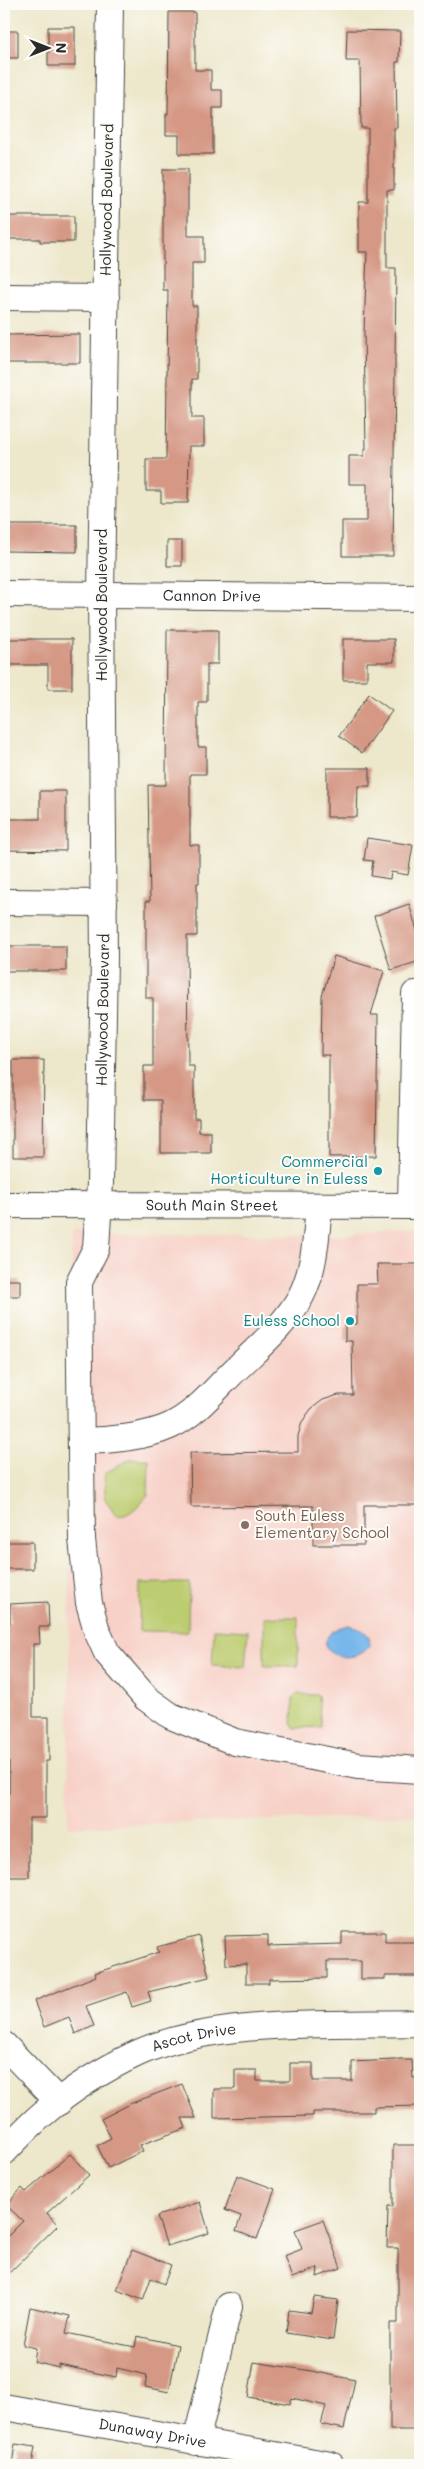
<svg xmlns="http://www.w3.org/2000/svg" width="424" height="2469" font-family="Mali,sans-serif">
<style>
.built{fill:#f7d1c8}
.green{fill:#bccc6f;stroke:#747c4d}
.water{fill:#77b7eb;stroke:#51718b}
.building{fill:#d59885}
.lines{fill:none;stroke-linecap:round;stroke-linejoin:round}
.minor-casing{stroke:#484743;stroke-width:28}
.minor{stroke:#fff;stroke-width:26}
.culture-dot{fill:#0f9aa8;stroke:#fdfcf7;stroke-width:2}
.education-dot{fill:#8d6e63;stroke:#fdfcf7;stroke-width:2}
.labels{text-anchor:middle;stroke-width:4;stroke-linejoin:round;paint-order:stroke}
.street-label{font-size:15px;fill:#2b2b2b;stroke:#fdfcf7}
.culture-label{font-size:15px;fill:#0d838f;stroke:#fdfcf7;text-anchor:end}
.education-label{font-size:15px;fill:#785e54;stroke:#fdfcf7;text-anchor:start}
</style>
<rect width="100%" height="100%" fill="#fdfcf7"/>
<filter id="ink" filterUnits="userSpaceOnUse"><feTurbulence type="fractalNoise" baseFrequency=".02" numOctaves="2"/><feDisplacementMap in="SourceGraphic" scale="10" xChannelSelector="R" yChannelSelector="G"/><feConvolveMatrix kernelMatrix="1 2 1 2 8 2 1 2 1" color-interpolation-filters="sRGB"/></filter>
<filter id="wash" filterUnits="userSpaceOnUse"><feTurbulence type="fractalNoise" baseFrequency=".0096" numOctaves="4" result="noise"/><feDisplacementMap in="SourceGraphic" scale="20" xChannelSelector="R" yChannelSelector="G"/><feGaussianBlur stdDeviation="1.12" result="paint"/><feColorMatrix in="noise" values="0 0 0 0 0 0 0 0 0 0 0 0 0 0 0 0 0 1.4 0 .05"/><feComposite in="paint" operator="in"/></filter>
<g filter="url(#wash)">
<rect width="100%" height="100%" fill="#ede7cb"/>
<path class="built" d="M420,1231v584l-352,12 4,-593 266,1z"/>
<path class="green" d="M130,1459h19l-1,36c-8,8 -19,24 -32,20l-11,-16v-26z
M140,1583h49l-1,49 -49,-1z
M264,1617h34v49h-34z
M214,1629l34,2 -3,36 -33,-2z
M298,1694l20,1 3,32 -27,1 -2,-5 1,-26z"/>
<path class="water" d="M348,1625c38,8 20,37 -9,31 -5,-1 -9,-6 -13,-9 -2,-14 11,-19 22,-22z"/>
<g id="blocks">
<path class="building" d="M169,12h26v58h16v20h11v18h-9v46h-34v-19h-13v-21h2z
M48,27h27v39h-27z
M347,30l53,1 -1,31h-3l1,66h-3v62h-7v78h9l-3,288h-51v-35h25v-37h-18v-28h15v-7h2l-2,-118 3,-79h-8v-50h9v-74h-7l-1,-67h-14z
M4,31h14v27h-14z
M163,169h25v67h16v27h-12v43h5v73h-5v39h12v28h-15l-1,57h-27v-12h-15v-32h20l2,-169h-5z
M4,216h70v26h-34v-3h-36z
M80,334v29h-76v-28z
M4,525h73v27l-73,-1z
M167,541h15v25h-15z
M167,630h51v34h-11v38h-9v45h8v27h-16v71h9v38h-2v53h-10l1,130h6v52h5v14h12v21h-50v-53h-17v-34h9v-68h-7v-97h4l-2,-116h18z
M4,639h68v50h-24v-24h-44z
M343,639h51v23h-27v18h-24z
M369,694l23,17 -30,42 -23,-17z
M327,768h43v18h-12l-1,31h-30z
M40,791h26v60l-62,-1v-31h36z
M367,838l46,7 -5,30 -17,-3 -1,7 -19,-3 2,-15 -9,-1z
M409,904l11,36v21l-29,9 -17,-54z
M4,946h62v25h-62z
M334,956l50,15 -13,44h7l-2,141 -47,1v-102h-8l1,-59z
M13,1060h31l-1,97h-30z
M377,1264h43v188l-3,1 1,52h-54v40h-51v-39l-122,1 -1,-54 108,-1v-16l4,-14 9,-13 12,-9 15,-5h15l-1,-54h-7v-16l12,-1v-40h21z
M4,1280h16v16h-16z
M4,1542h29v27h-29z
M48,1602l1,25h-10l1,17h-7v73h16v44h-3v57h-17v59h-25v-82h5v-34h-5v-21h4v-39h-4v-78h6v-19z
M342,1932h43v10h35v34h-35v3h-24v-18h-34v17l-58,1v4h-23v-19l-20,1 -1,-29 43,-1v11l74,-2z
M199,1936l10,41 -61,15 3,9 -19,6 -5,-15 -41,14 8,20 -19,8 -6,-17 -25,10 -10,-26 62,-25 -1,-3 64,-21 -2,-5z
M393,2060h19l1,18 7,-1v29l-46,1v5h-61v4l-99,2v-29h21v-19h22v11h33v-18h23v18h39v-19z
M182,2084l14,34h-14l4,10 -46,17 3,6 -35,17 -11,-23 14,-7 -10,-19 31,-16z
M393,2145h27v200h-3v43h3v42h-30v-107h8v-75h-11l1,-42h5z
M70,2154l19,21 -42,38 11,12 -54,53v-38l19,-19 -17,-16 16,-17 4,4z
M237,2175l38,14 -18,50 -21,-8 5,-15 -16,-6z
M200,2202l9,31 -42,13 -10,-30z
M323,2220l18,48 -24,9 1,-9 -26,10 -8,-22 18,-7 -7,-19z
M132,2250l39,15 -7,19 -13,-6 -8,22 -26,-10z
M314,2297l24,3 -5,40 -47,-7 3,-23 22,3z
M30,2307l40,9 -4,17 69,14 2,-11 41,9 -9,47 -24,-5 2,-12 -30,-7 -1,9 -57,-12v3l-25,-6 2,-14 -13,-3z
M254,2362l58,9 43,9 -11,49 -23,-5 5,-18 -34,-8 -2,6 -42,-7z
M15,2444l20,3 -3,18h-20z"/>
</g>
</g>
<g filter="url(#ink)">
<use href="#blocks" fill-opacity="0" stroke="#484743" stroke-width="1"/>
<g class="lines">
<defs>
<g id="minor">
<path d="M110,4l-9,590 3,364 -4,225 -4,65 -17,34 3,257 7,64 8,28 10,22 39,45 25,18 64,26 123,24 62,4"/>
<path d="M4,297l102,1"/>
<path id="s1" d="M4,594l416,4"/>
<path d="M4,902l100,1"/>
<path id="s2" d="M4,1205l416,1"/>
<path d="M411,1206l4,-212h5"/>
<path d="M81,1441c26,0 65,-4 89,-15 24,-11 42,-33 60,-51 25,-25 54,-48 71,-79 14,-27 15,-60 18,-89"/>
<path d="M4,2045l55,57"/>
<path id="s3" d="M4,2152c13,-13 26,-28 41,-40 27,-23 61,-44 93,-59 77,-35 198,-28 282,-30"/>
<path id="s4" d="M4,2407l327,58"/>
<path d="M196,2442l33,-136"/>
</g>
</defs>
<use href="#minor" class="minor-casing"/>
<use href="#minor" class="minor"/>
</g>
</g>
<g class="culture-dot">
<circle cx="378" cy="1171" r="5"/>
<circle cx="350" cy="1321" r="5"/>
</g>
<circle class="education-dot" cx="245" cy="1525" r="5"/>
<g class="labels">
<g class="street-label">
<text transform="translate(107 200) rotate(-89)" y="5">Hollywood Boulevard</text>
<text dy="5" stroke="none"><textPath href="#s1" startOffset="208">Cannon Drive</textPath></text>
<text transform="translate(102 605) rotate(-90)" y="5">Hollywood Boulevard</text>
<text transform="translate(103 1010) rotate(-89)" y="5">Hollywood Boulevard</text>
<text dy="5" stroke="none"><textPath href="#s2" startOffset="208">South Main Street</textPath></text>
<text dy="5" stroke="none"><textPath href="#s3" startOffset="226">Ascot Drive</textPath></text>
<text dy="5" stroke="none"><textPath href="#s4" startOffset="151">Dunaway Drive</textPath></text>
</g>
<g class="culture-label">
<text x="368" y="1167">Commercial<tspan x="368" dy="17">Horticulture in Euless</tspan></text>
<text x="340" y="1326">Euless School</text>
</g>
<g class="education-label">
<text x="255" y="1521">South Euless<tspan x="255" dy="17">Elementary School</tspan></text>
</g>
</g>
<rect width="424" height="2469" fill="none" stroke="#fdfcf7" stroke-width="20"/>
<g transform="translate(48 48) rotate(90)" stroke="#fdfcf7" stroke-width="4" paint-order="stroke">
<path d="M0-4L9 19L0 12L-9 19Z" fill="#2b2b2b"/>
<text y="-8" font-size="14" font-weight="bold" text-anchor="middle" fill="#2b2b2b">N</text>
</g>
</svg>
